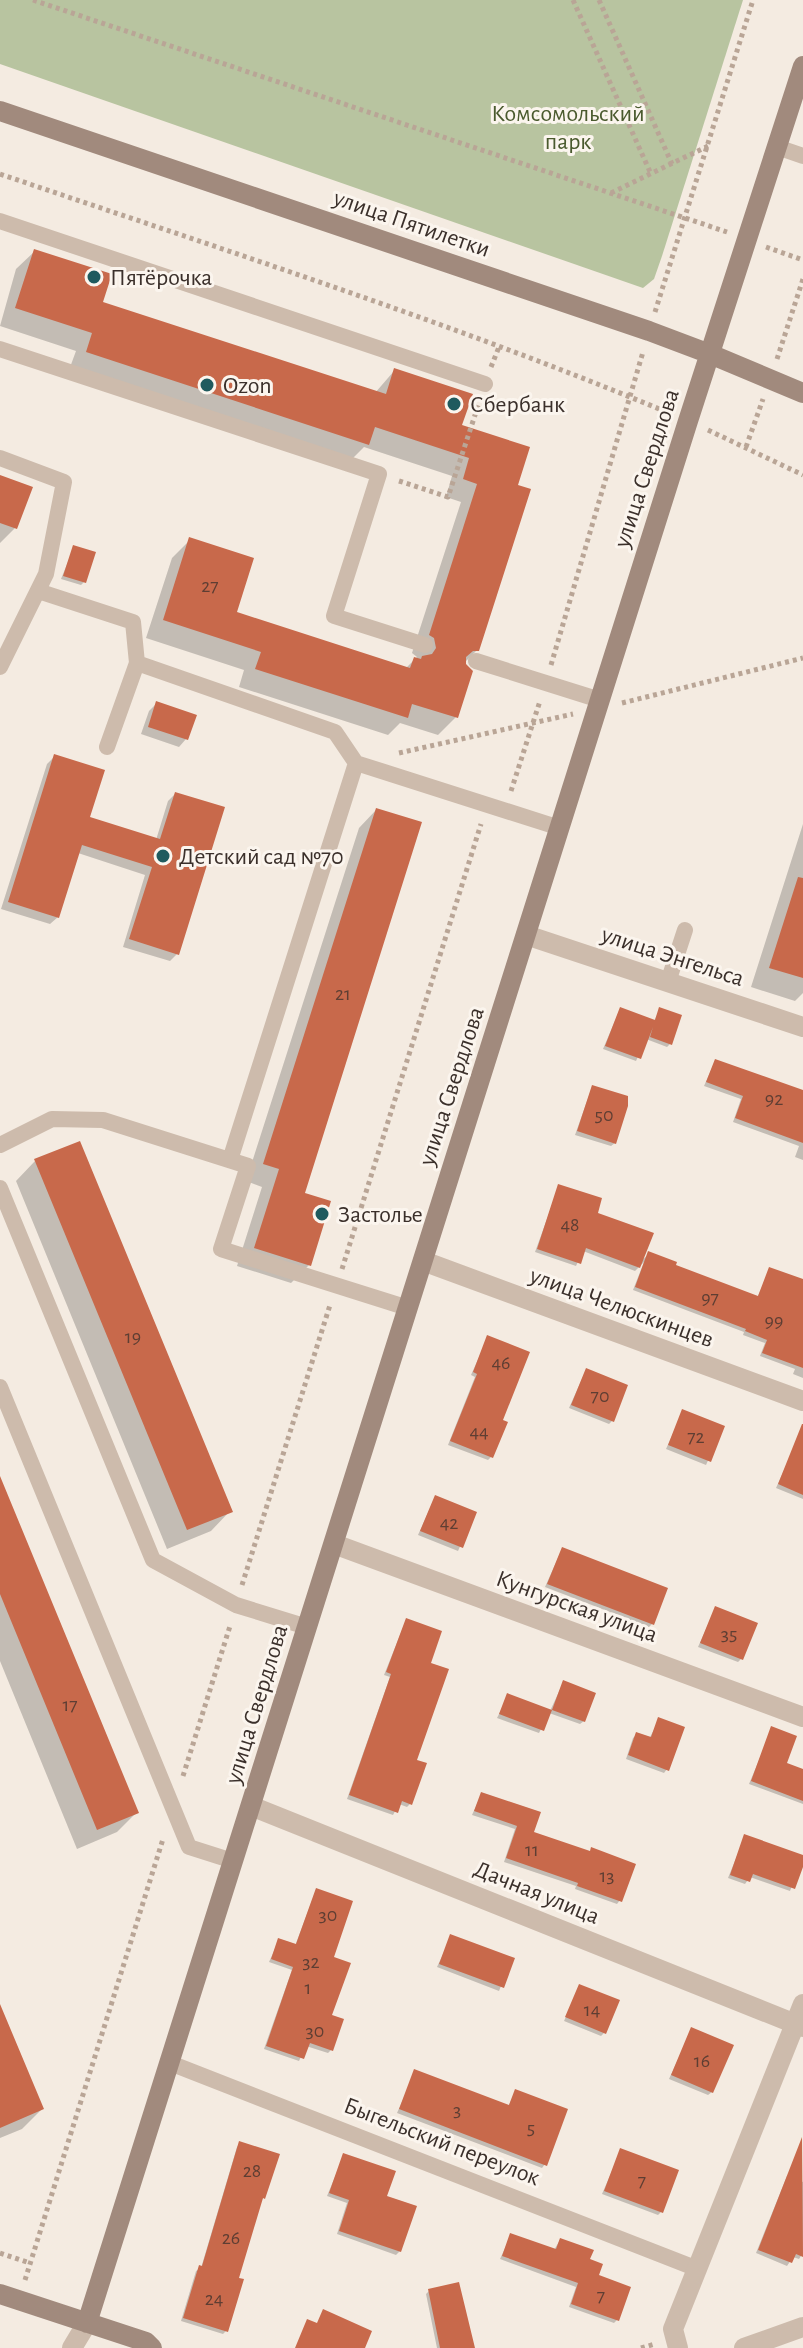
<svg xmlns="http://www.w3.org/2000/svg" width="803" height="2348" font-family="'Alegreya Sans',sans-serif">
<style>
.green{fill:#b8c4a0}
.shadow{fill:#0003}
.building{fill:#c8694b}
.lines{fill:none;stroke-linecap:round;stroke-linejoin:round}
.path{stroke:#b9a596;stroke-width:5;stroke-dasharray:4 4;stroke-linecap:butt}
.lane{stroke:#cdbbac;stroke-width:16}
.street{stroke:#cdbbac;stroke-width:20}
.secondary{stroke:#a18a7d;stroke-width:20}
.poi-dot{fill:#1f5a5e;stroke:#fbf5ee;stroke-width:3}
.labels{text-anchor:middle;stroke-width:6;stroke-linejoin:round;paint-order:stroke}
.number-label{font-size:20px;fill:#5e3e33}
.park-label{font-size:24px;fill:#4a5a2e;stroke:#fbf5ee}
.street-label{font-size:24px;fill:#3b302b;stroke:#fbf5ee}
.poi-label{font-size:24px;fill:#3b302b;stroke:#fbf5ee;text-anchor:start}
</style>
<rect width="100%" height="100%" fill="#f4ebe1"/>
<path class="green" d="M0,0h743l-81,256 -8,23 -11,9 -643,-224z"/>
<path class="shadow" d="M35,251l65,52 275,90 19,-22 66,55 55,61 -37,162 -15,15 7,8 -14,45 -18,18 -38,-12 -12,12 -149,-48 5,-17 -98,-32 26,-80 18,-18 44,73 171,56 12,-12 -5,-4 49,-151 -15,-5 6,-21 -88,-29 -15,15 -280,-92 7,-19 -76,-25 16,-57z
M0,477l15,51 -15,15z
M74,547l10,35 -3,3 -20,-6z
M157,703l29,36 -7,8 -38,-13 8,-23z
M54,757l34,62 68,21 12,-39 7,-7 2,160 -7,7 -47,-14 22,-72 -67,-22 -20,64 -8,7 -49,-15 46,-145z
M376,810l-74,384 7,71 -18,18 -54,-17 25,-79 -16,-6 113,-353z
M803,824v169l-8,8 -44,-14z
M620,1009l34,12 6,-12 10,35 -3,3 -21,-8 -10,22 -33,-12z
M715,1061l88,31v68l-8,-3 4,-11 -66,-24 8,-23 -37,-13z
M592,1087l23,56 -4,3 -36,-11z
M35,1161l195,350 -19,20 -44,18 -151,-368z
M559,1186l36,28 45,48 9,-8 24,12 84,32 13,-29 33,53v56l-10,-4 2,-5 -35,-13 5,-13 -22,-8 1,-3 -111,-42 11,-28 -9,9 -52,-20 -7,15 -41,-14z
M488,1337l12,84 -9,36 -3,3 -40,-15 27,-68 -4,-2z
M586,1370l26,51 -3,3 -40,-16z
M683,1411l40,16 -17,38 -40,-16z
M793,1450l10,4v45l-27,-11z
M0,1480l137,332 -20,20 -40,17 -77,-188z
M435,1497l40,16 -17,38 -40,-16z
M562,1549l90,75 -3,3 -104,-40z
M715,1609l26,50 -3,3 -40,-15z
M406,1620l8,141 -3,42 -4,4 -8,-3 -6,11 -46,-16 43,-122 -6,-2z
M563,1683l21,38 -4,3 -31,-11 -10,20 -42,-15 11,-22 42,15z
M659,1720l8,49 -3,4 -38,-14 7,-21 4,-4 12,5z
M772,1729l13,36 18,6v33l-54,-20z
M481,1795l50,38 89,67 -3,4 -42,-15 1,-3 -72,-24 11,-33 -43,-14z
M745,1836l58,21 -13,34 -40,-14 -5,7 -17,-6z
M316,1890l15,69v91l-3,3 -22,-7 -7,15 -35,-12 28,-79 -23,-8 10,-22 16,6z
M451,1937l61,22 -13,32 -62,-24z
M580,1986l24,47 -3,3 -37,-15z
M0,2008l42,101 -20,20 -22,9z
M692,2029l20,63 -4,3 -39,-16z
M415,2072l93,35 7,-15 30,72 -3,4 -145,-55z
M240,2143l23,55 -3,4 -23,77 -10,51 -4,4 -42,-13 15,-50 5,-3 36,-121z
M621,2150l40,62 -3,3 -56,-21z
M344,2155l41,43 15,53 -4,4 -59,-21 10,-31 -20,-7z
M787,2176l16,6v71l-4,6 -6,-2 -6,9 -31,-13z
M511,2235l43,15 6,-10 27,21 31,58 -4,4 -45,-16 7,-20 -76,-28z
M429,2291l44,57h-36l-11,-54z"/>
<path class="building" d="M34,249l78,25 -9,28 283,92 8,-26 79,26 -11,31 68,22 -12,38 13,4 -52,162h-6l-7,6v7l7,7 -15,47 -46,-14 -4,14 -153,-49 6,-17 -98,-32 26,-83 65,21 -17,54 173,56 4,-11 7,2 1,-3 10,-2 4,-6 -2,-10 -5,-3 48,-151 -14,-5 6,-21 -94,-31 -6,18 -283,-93 6,-19 -77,-25z
M0,475l33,12 -16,42 -17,-6z
M73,545l23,7 -10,31 -23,-7z
M156,701l41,14 -9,25 -40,-13z
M54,754l51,16 -15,47 70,22 15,-47 50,15 -46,148 -50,-16 23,-72 -70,-22 -23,73 -51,-16z
M376,808l46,14 -117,371 26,8 -20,65 -57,-18 25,-79 -16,-5z
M798,877l5,1v100l-34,-10z
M620,1007l35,13 4,-13 23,8 -10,30 -22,-8 3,-10 -12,32 -36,-13z
M715,1059l88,31v53l-68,-25 8,-22 -37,-14z
M592,1085l36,11v10l-12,38 -39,-13z
M80,1141l153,371 -46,18 -153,-371z
M558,1184l44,14 -4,15 56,20 -14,35 -54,-20 -5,16 -44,-15z
M648,1251l29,11 -1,3 82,31 11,-29 34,12v89l-41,-15 5,-13 -22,-9 1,-2 -111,-42z
M487,1335l43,17 -27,68 5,2 -15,36 -43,-17 27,-67 -4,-2z
M586,1368l42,17 -14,37 -43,-17z
M682,1409l43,17 -14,36 -43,-17z
M802,1424h1v71l-25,-11z
M0,1476l139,337 -42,17 -97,-236z
M435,1495l42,17 -14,36 -43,-17z
M562,1547l106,41 -14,37 -107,-41z
M715,1606l43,17 -15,37 -43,-17z
M406,1618l36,13 -11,32 18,6 -32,91 10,3 -15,42 -10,-4 -4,12 -49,-18 42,-121 -5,-2z
M563,1680l33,13 -11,29 -33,-12z
M507,1693l45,17 -8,21 -45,-17z
M658,1717l27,10 -16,44 -41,-16 8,-23 15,5z
M771,1726l26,10 -10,27 16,6v32l-52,-20z
M481,1792l60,20 -7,20 56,19 1,-4 45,17 -14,38 -45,-16 1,-3 -72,-25 11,-32 -43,-15z
M744,1834l59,21v12l-8,22 -42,-15 -3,8 -20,-7z
M316,1888l37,13 -19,56 17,6 -19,52 12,4 -11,32 -23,-8 -6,16 -38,-13 27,-79 -22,-8 7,-21 18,6z
M450,1934l65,24 -11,30 -65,-24z
M579,1984l41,16 -14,34 -41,-17z
M0,2004l44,105 -44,19z
M691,2027l43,18 -21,48 -42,-18z
M414,2069l95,36 6,-16 53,20 -21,57 -148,-57z
M802,2137l1,120 -7,-3 -4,9 -34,-13z
M239,2141l41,13 -15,45 -2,-1 -24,80 5,1 -16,53 -45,-14 16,-53 3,1z
M620,2148l59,22 -16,43 -59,-22z
M343,2153l53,18 -9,25 30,10 -16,46 -62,-21 10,-31 -20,-7z
M510,2233l46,16 4,-11 34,12 -4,9 13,5 -4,11 32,12 -12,34 -48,-17 7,-21 -76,-27z
M459,2282l16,66h-35l-12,-59z
M323,2309l49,22 -7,17h-70l12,-29 10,4z"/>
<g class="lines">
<path class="path" d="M33,0l694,232
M573,0l78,174
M599,0l73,164
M0,174c224,76 450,148 669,239
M611,193l97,-47
M766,247l37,13
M655,312l98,-312
M777,359l26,-80
M491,367l8,-20
M708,430l95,45
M746,447l17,-48
M399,481l49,16 31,-94
M551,665l92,-313
M622,703l181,-45
M399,753l174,-39
M511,791l29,-90
M342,1269l139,-445
M242,1585l88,-280
M183,1776l47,-150
M0,2253l30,10
M25,2280l138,-441
M641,2348l14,-4"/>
<path class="lane" d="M777,147l26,9
M0,221l485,163
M0,349l379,125 -45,142 91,29
M0,458l64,24 -18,92 -46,93
M38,591l95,31 4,41 198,69 21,31 204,65
M476,661l124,39
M107,747l30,-84
M668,982l17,-52
M0,1145l52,-26 51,1 145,46 -27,83 187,59
M230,1160l126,-397
M0,1188l153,372 83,45 71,22
M0,1387l189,460 44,14
M170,2063l525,205"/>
<path class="street" d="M526,935l277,92
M423,1261l380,140
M334,1544l469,173
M251,1806l552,221
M72,2348l15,-25
M678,2348l-5,-19 130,-325
M744,2348l59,-21"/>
<path class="secondary" d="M0,111l649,220 61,23 93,39
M0,2294l146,48 6,6
M87,2323l601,-1902 115,-355"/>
</g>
<g class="poi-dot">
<circle cx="94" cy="277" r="8"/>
<circle cx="207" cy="385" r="8"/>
<circle cx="454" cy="404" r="8"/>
<circle cx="163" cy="856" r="8"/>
<circle cx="322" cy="1214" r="8"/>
</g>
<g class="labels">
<g class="number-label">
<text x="210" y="592">27</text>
<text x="343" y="1000">21</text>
<text x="774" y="1105">92</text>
<text x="604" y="1121">50</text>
<text x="570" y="1231">48</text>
<text x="710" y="1304">97</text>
<text x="774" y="1327">99</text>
<text x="133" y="1343">19</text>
<text x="501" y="1369">46</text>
<text x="600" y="1402">70</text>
<text x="479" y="1438">44</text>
<text x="696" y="1443">72</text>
<text x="449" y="1529">42</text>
<text x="729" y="1640">35</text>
<text x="70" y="1711">17</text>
<text x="532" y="1856">11</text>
<text x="607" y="1882">13</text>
<text x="328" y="1921">30</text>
<text x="311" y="1968">32</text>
<text x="308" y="1994">1</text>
<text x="592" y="2016">14</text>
<text x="315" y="2037">30</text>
<text x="702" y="2067">16</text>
<text x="457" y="2116">3</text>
<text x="531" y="2134">5</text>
<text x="252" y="2177">28</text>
<text x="642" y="2187">7</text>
<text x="231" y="2244">26</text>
<text x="601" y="2302">7</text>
<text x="214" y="2305">24</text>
</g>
<g class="park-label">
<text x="568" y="121">Комсомольский<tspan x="568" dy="28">парк</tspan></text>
</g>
<g class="street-label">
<text transform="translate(412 223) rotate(19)" y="8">улица Пятилетки</text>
<text transform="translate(646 468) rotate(-72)" y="8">улица Свердлова</text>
<text transform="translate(673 956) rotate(18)" y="8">улица Энгельса</text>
<text transform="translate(451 1086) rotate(-72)" y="8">улица Свердлова</text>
<text transform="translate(622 1307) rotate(20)" y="8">улица Челюскинцев</text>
<text transform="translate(577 1606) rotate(20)" y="8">Кунгурская улица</text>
<text transform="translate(256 1704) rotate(-73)" y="8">улица Свердлова</text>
<text transform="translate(537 1892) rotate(22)" y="8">Дачная улица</text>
<text transform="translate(442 2141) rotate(21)" y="8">Быгельский переулок</text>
</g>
<g class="poi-label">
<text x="110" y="285">Пятёрочка</text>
<text x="223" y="393">Ozon</text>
<text x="470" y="412">Сбербанк</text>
<text x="179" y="864">Детский сад №70</text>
<text x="338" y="1222">Застолье</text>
</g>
</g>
</svg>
